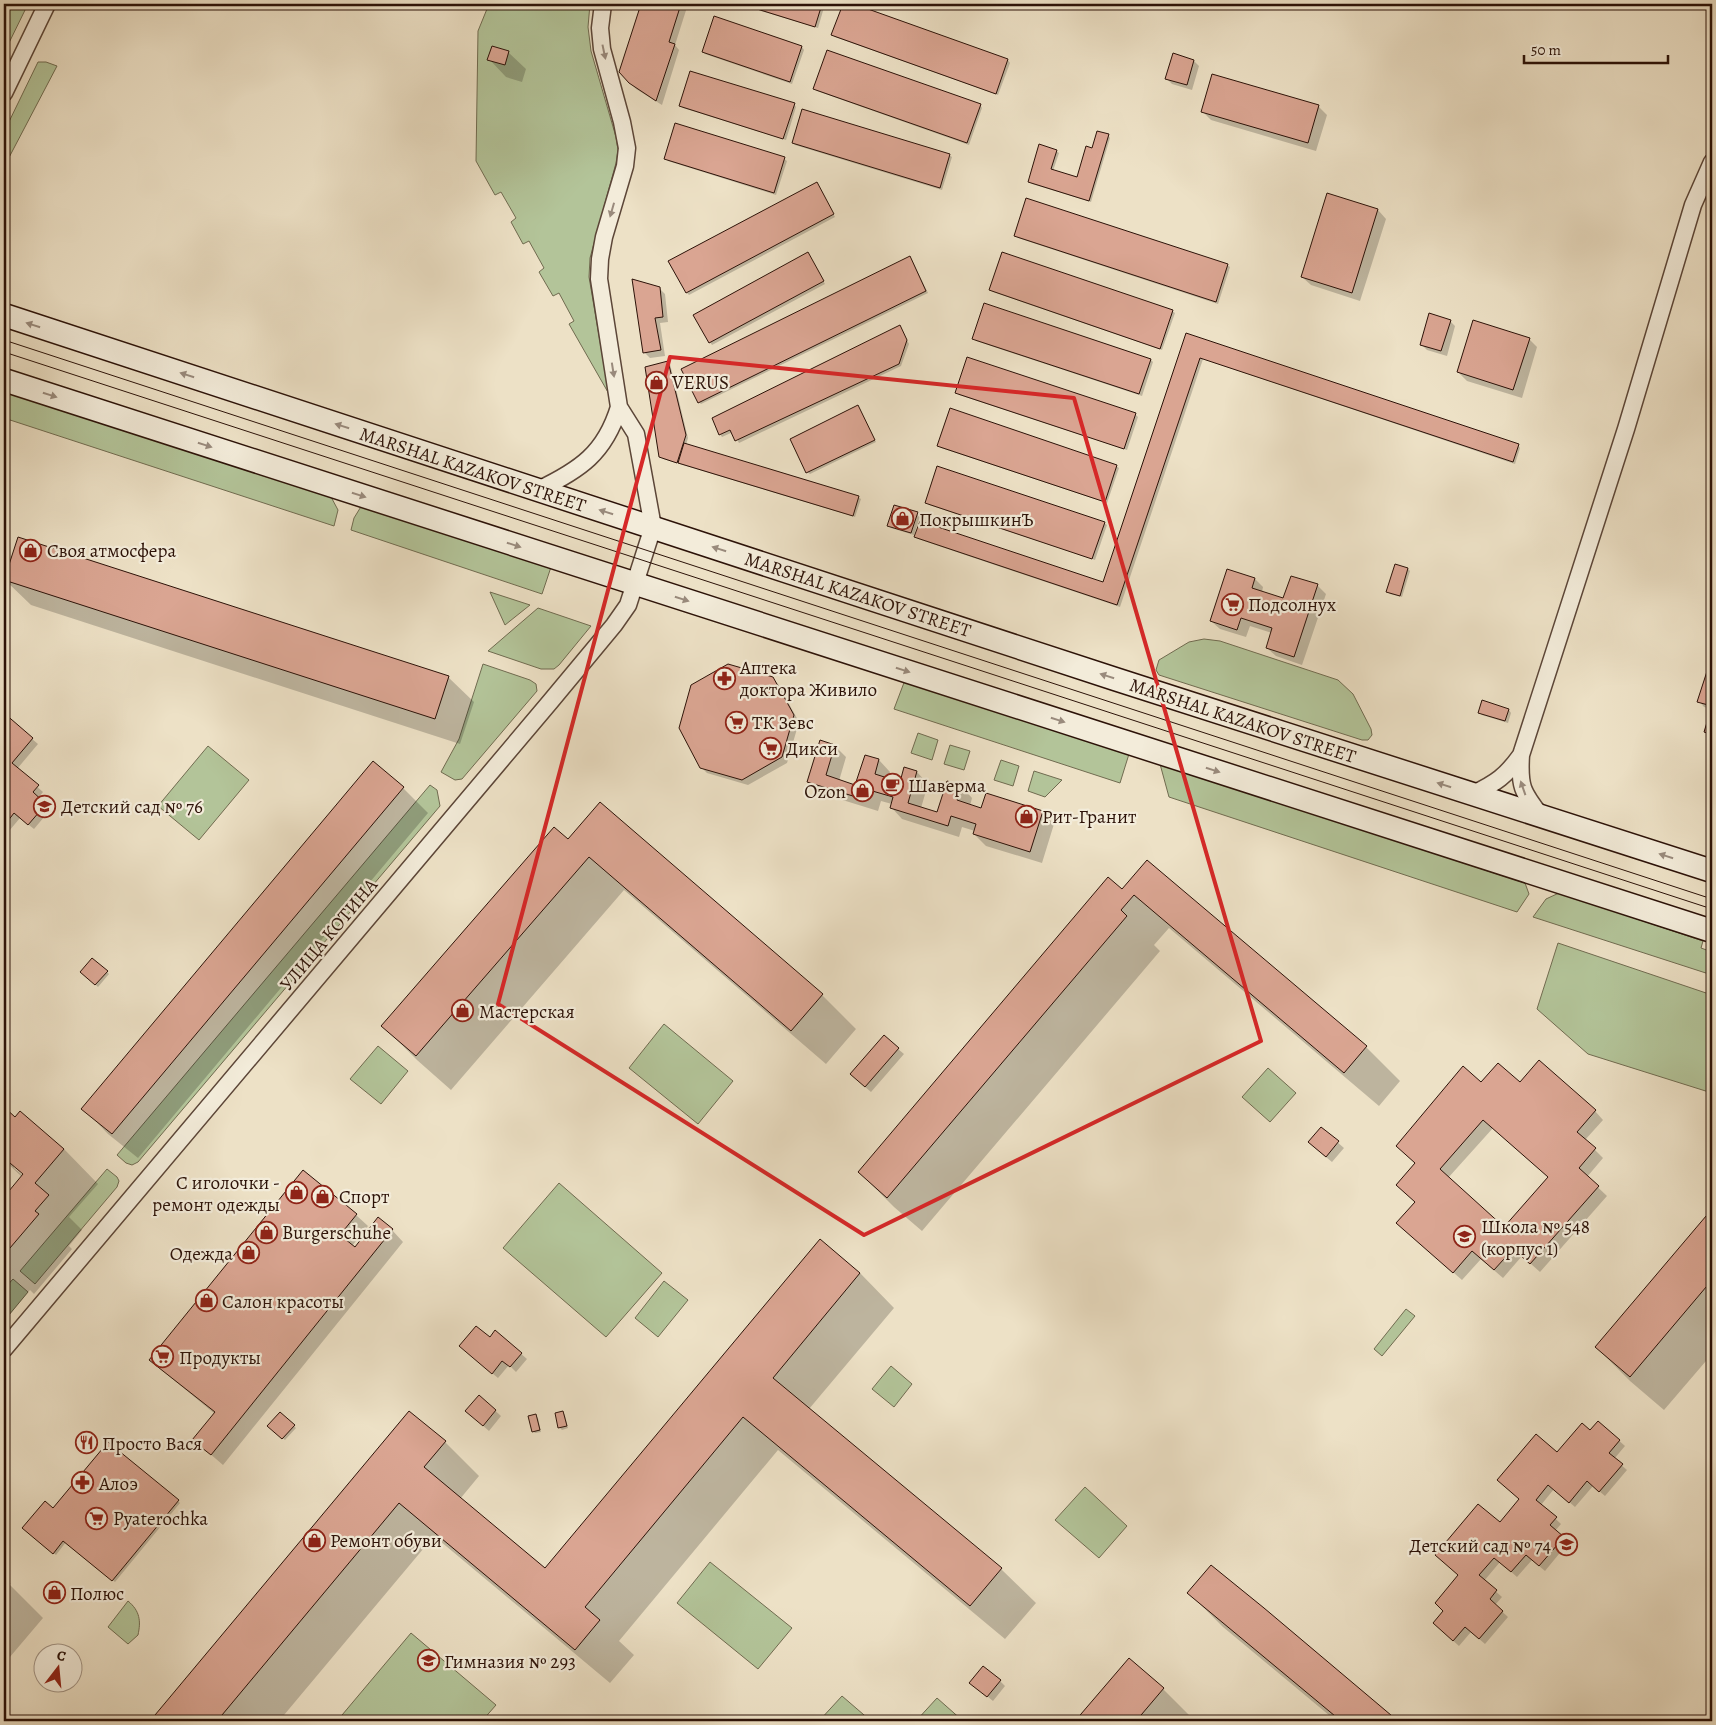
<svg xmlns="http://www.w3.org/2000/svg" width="1716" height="1725" font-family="Alegreya,serif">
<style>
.green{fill:#b3c499;stroke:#706b50}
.shadow{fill:#0003;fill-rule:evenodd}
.building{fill:#daa592;stroke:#2c1208;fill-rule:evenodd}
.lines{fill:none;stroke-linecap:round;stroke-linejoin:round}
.minor-casing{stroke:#5c4638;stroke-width:19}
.secondary-casing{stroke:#2c1208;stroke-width:25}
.minor{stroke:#f3ecda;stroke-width:16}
.secondary{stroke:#f3ecda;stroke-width:22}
.tram{stroke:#2c1208;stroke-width:1}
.oneway{fill:#998a7c}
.marked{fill:none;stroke:#d62828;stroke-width:4;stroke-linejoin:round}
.labels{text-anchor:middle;stroke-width:4.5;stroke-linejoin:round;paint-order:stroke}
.poi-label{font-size:19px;fill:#2c1208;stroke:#f3ecda;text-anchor:start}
.street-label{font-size:19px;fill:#2c1208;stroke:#f3ecda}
</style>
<rect width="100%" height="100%" fill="#ede1c6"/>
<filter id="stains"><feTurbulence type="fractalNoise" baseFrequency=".004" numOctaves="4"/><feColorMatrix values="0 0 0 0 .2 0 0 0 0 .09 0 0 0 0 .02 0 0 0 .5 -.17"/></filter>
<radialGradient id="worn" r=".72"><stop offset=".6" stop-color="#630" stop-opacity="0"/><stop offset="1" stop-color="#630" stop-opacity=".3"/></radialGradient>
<path class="green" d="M4,4h24l-24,49z
M489,4h101l-2,23 3,24 25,86 2,13 -2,13 -26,95 -1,19 20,117 -40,-70 5,-3 -15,-28 -6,3 -14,-24 5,-4 -15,-27 -6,3 -12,-22 5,-4 -15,-26 -6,3 -19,-34 2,-130z
M38,62h8l11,4 -53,101v-35z
M4,389l326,106 8,15 -4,16 -330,-108z
M362,505l189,62 -9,27 -191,-64 3,-12z
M490,592l40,13 -25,20z
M538,608l53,18 -32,39 -5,4h-13l-53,-18z
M1204,639l16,2 118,39 15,14 18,35 1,6 -4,5h-6l-203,-65 -3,-5 3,-10 30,-18z
M483,664l47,16 6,4 1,7 -75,88 -7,1 -14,-8 18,-33z
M905,680l224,74 -9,29 -226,-74z
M918,733l20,7 -6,20 -21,-7z
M950,745l20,6 -6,19 -20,-6z
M208,746l41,34 -50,60 -41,-34z
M1001,760l18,6 -6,20 -19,-6z
M1160,764l365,119 4,11 -12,18 -348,-115z
M1034,771l28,9 -17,17 -17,-6z
M430,785l7,5 3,16 -302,356 -6,3 -6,-2 -9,-8z
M1559,893l144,48 -2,7 11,4v23l-179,-58 13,-18z
M1558,943l154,52v98l-124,-39 -51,-45z
M664,1024l69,57 -35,43 -69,-56z
M378,1046l30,25 -27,33 -31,-25z
M1268,1068l28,25 -26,29 -28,-25z
M107,1169l10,8 2,4 -2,6 -82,97 -15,-13z
M559,1183l103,90 -56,64 -103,-89z
M13,1279l15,13 -24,29v-32z
M664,1281l24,19 -30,37 -23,-19z
M1406,1309l9,7 -33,40 -8,-7z
M891,1366l21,18 -18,23 -22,-18z
M1085,1487l42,39 -28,32 -44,-38z
M710,1562l82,66 -34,41 -81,-66z
M128,1601c12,10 13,20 10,34l-10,9 -20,-17z
M411,1633l85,72 -14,16h-145z
M842,1696l29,25h-52z
M937,1698l26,23h-47z"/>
<path class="shadow" d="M636,4h52l-13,41 4,5 -17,55 -26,-16 -16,-17 21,-66z
M760,4h65l-7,24 -57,-17 -2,-3z
M844,4h6l158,56 2,3 -12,32 -163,-58 -2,-2z
M802,47l2,3 -12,34 -87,-30 -2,-2z
M508,52l18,17 -4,13 -16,-5 -17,-18z
M1194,61l5,5 -7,24 -20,-6 -6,-6z
M815,89l165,16 2,3 -13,37 -152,-54z
M794,104l2,3 -10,33 -103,-32 -2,-2z
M1318,106l9,9 -11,36 -105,-31 -8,-8z
M1108,135l2,3 -19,64 -59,-18 -3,-2 27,-31 3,2 -6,18 25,7 15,-29z
M793,143l156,12 3,2 -10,33 -147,-45z
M666,158l118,1 3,2 -11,34 -108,-34z
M819,186l16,31 -146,78 -2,-2z
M1328,195l50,15 8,9 -26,82 -49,-16 -9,-8z
M1015,235l212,30 3,2 -12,37 -200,-66z
M808,254l17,30 -113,61 -2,-3 -15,-27z
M912,260l16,33 -227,111 -2,-2z
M659,288l6,6 3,28 -8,1 5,33 -15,2 -6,-6z
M990,290l182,21 3,2 -13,37 -169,-58z
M1450,321l5,5 -8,30 -20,-6 -6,-6z
M900,326l9,18 -8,22 -162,77 -6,-11 -11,5 -2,-3z
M1187,335l331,110 2,3 -5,16 -312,-105 -83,248 -202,-68 -2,-2 188,46z
M974,338l177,22 2,2 -11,34 -166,-55z
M1529,339l8,8 -15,51 -55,-17 -9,-9z
M668,362l2,2 18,74 -2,7 172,52 3,2 -6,18 -192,-58 -3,-3z
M957,392l178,22 3,3 -11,33 -168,-55z
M858,407l18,35 -66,32 -3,-2z
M938,445l178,21 3,2 -12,35 -166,-55z
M926,502l178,21 3,2 -12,35 -166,-55z
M917,514l3,2 -6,19 -23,-7 -2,-3z
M1408,569l2,2 -8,26 -12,-3 -3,-3z
M1228,570l27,9 8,8 -1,5 22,7 33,-14 9,9 -24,71 -26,-9 -9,-8 5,-15 -22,-7 -4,11 -26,-8 -9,-8z
M5,580l443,97 26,25 -14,42 -429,-139z
M1712,660v49l-8,-2 -5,-6z
M772,678l6,6 21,38 -12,41 -39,22 -41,-12 -6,-6z
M1483,702l26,8 2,3 -3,10 -26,-8 -2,-2z
M1712,710v27l-7,-6z
M4,715l34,29 -21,25 26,23 -5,6 12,12 -16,19 -14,-11 -11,13 -5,-4z
M835,746l11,11 -7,24 17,5 23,-26 11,12 -2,7 13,4 4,-14 12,3 11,12 -7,24 17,5 23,-27 11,12 -2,8 12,3 60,3 12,12 -12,39 -56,-17 -12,-12 1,-3 -13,-4 -3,10 -57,-18 -11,-12 1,-3 -11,-3 -3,10 -58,-18 -11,-11z
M403,788l25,25 -290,345 -30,-24 -25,-26z
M600,803l222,192 34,34 -30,35 -202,-174 -173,200 -34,-30 -34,-34 185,-186z
M1147,862l219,185 34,34 -21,25 -210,-178 -15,17 6,6 -238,280 -28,-24 -35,-35 264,-281z
M82,972h25l2,2 -11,13z
M898,1049l6,5 -33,38 -14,-12z
M1520,1083l75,28 8,9 -18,20 18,18 -16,19 20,19 -67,76 -18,-16 -19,22 -22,-19 -19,21 -56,-49 10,-29 65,-118zM1493,1128l56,50 -44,51 -57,-51z
M4,1108l12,11 5,-6 43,36 34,35 -29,33 13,13 -13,16 3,3 -38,45 -4,-4 -24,29 4,3 -6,7v-130l18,-22 -18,-17zM14,1164l15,13 -2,2 -13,-11z
M1321,1128l23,20 -12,14 -17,-14z
M1712,1211v143l-48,56 -34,-29 -34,-34z
M356,1215l12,11 -16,20 3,2 37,-18 11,12 -180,223 -29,-25 21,-26 -52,-43 -12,-11z
M820,1241l40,32 34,35 -85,101 192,160 35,34 -31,36 -227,-189 -159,191 15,14 -24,28 -176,-147 -155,185h-127l257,-308 36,29 34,34 -19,23 86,71z
M496,1332l31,27 -11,13 -7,-7 -11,13 -32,-26 24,-13z
M479,1396l22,20 -12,15 -17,-15z
M563,1412l2,3 3,13 -6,2 -2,-2z
M280,1413l16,15 -11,12 -16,-14z
M536,1416l2,2 3,14 -6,1 -2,-2z
M1598,1422l27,24 -11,13 13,11 -22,26 -12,-10 -18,21 -21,-18 -13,16 20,19 -6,7 13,12 -23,28 -13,-11 -15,17 -17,-15 -16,19 18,16 -7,8 13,12 -23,27 -14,-12 -12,14 -19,-17 5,-18 55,-87 58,-70 33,-22z
M178,1501l2,2 -65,79 -49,-40 -10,13 -30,-25 27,-21z
M1211,1567l185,154h-60l-113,-94 -34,-34z
M4,1579l39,39 -39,46z
M57,1592l2,2 -1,5 -6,-4z
M1129,1660l34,29 32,32h-118z
M1000,1681l5,5 -12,15 -16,-13z"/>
<path class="building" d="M641,4h40l-12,38 6,2 -19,57 -27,-18 -10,-11z
M759,4h63l-7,23 -58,-18z
M843,4h11l154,55 -12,35 -165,-59z
M714,16l88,30 -12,36 -88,-30z
M492,46l17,5 -4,14 -18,-5z
M827,50l154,54 -14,39 -154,-54z
M1173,53l21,7 -7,25 -22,-6z
M690,71l105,32 -12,36 -104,-33z
M1212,74l107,31 -11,38 -107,-31z
M802,109l148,45 -10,34 -148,-45z
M675,123l110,34 -11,36 -110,-34z
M1097,131l12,3 -20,67 -61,-19 11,-38 18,6 -6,19 26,8 9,-31 6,2z
M817,182l17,32 -148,79 -18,-32z
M1327,193l51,16 -26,84 -51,-16z
M1026,198l202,66 -12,38 -202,-66z
M808,252l16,29 -115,62 -16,-28z
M1002,252l171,58 -13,39 -171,-59z
M910,256l16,35 -228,112 -17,-34z
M632,279l28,8 3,30 -8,1 6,32 -18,3z
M984,303l167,56 -12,35 -167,-55z
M1429,313l22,7 -10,31 -21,-6z
M1473,320l57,18 -17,52 -56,-18z
M900,325l7,15 -8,24 -164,77 -5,-11 -11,5 -7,-17z
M1186,333l333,111 -6,18 -313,-104 -83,247 -203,-68 6,-16 183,61z
M967,357l169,56 -12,36 -169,-56z
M668,361l18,74 -9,28 -18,-6 -14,-90z
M858,405l17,35 -69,33 -16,-34z
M950,408l167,57 -12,37 -168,-56z
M684,443l175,53 -6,20 -175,-53z
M937,466l168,56 -13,37 -167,-56z
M894,505l24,7 -7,21 -24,-7z
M18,537l431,139 -14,43 -431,-139z
M1395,564l13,4 -8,28 -14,-4z
M1227,569l28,9 -3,10 31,10 8,-22 27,8 -24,73 -28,-9 6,-20 -31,-10 -4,12 -27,-9z
M1712,656v79l-8,-3 8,-26 -15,-4z
M728,664l45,13 21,38 -12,42 -40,23 -42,-12 -21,-40 12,-43z
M1482,700l27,9 -4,12 -27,-8z
M4,713l29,25 -21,25 27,22 -6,7 13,12 -18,21 -14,-12 -10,13z
M820,740l15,5 -9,30 29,10 10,-30 14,4 -4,15 25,8 4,-15 13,4 -9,32 29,9 10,-31 15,4 -5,15 24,8 5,-15 57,18 -13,41 -57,-18 3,-10 -25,-8 -3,10 -58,-18 3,-11 -24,-7 -3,10 -59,-18z
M373,761l31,26 -292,347 -31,-25z
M600,802l223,192 -32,37 -202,-174 -173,199 -35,-30 173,-199 14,12z
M1147,860l220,186 -23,27 -210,-178 -13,15 6,6 -240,282 -29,-26 250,-295 14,12z
M92,958l16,13 -13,14 -15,-13z
M884,1035l15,13 -34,39 -15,-13z
M1539,1060l57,50 -19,22 19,16 -17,20 20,18 -69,78 -17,-15 -19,21 -22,-19 -19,22 -57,-50 19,-21 -19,-17 19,-22 -19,-17 67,-80 18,16 17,-19 22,19zM1483,1120l65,57 -44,50 -64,-58z
M4,1107l11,10 5,-6 44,38 -29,34 14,12 -14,16 4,3 -35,41v-58l19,-23 -19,-16z
M1321,1127l18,14 -13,16 -18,-15z
M303,1170l54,44 -17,21 15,12 23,-30 15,12 -182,226 -19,-15 23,-28 -66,-52z
M1712,1209v71l-82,97 -35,-30z
M820,1239l40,34 -87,105 229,190 -32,38 -227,-189 -158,190 15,13 -25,30 -176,-147 -182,218h-67l259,-310 37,30 -22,26 121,101z
M476,1326l14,11 5,-7 27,23 -12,14 -8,-6 -10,13 -33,-28z
M479,1395l17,15 -13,16 -18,-15z
M563,1411l4,15 -9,2 -3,-15z
M280,1412l15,13 -13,14 -15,-13z
M536,1414l4,16 -8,2 -4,-16z
M1598,1421l22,19 -11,13 14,11 -24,28 -12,-11 -18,22 -21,-18 -12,15 21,17 -7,8 14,12 -25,29 -13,-11 -15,17 -17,-14 -15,17 18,15 -7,9 13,12 -24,28 -14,-12 -12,14 -20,-18 10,-12 -8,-8 23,-28 -23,-20 43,-51 22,18 19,-23 -22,-19 39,-46 21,18 25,-29 8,7z
M108,1442l71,58 -67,81 -49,-40 -10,13 -31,-26 23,-27 8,7z
M1211,1565l53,43 134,113h-57l-154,-128z
M4,1578l6,5 -6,7z
M53,1589l4,1 1,4 -3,3 -4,-1 -1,-4z
M1129,1658l35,30 -28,33h-61z
M983,1666l18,14 -14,17 -18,-14z"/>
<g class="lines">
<defs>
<path id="minor" d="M4,93l43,-89
M538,490c42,-20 67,-37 81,-83l-20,-128 1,-20 4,-22 21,-71 2,-18 -5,-26 -20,-73 -2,-21 3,-24
M1473,794c23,-11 33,-18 48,-39
M1541,816c-19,-24 -22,-30 -20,-61l105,-326 67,-224 19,-43
M4,1349l546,-647 64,-77 14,-20 25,-78 -17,-93 -17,-27"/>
<path id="secondary" d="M4,315l1111,364 597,192
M4,380l1708,551"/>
</defs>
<use href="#minor" class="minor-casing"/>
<use href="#secondary" class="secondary-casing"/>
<use href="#minor" class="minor"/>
<use href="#secondary" class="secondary"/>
<path class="tram" d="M4,340l1708,559
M4,352l1708,557"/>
</g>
<defs><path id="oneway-solid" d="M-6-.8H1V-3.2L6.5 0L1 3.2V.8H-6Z" transform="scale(1.25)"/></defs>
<g class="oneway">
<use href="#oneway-solid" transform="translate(604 52) rotate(78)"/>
<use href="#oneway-solid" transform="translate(612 210) rotate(106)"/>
<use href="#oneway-solid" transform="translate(33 325) rotate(-162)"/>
<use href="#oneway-solid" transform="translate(613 370) rotate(81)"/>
<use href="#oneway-solid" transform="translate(187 375) rotate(-162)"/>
<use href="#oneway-solid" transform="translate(50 395) rotate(18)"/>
<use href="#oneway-solid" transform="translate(342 426) rotate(-162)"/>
<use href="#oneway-solid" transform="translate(205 445) rotate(18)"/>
<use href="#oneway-solid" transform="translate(359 495) rotate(18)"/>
<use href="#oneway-solid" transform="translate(606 512) rotate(-162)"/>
<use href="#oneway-solid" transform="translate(514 545) rotate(18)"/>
<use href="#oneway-solid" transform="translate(719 549) rotate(-162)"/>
<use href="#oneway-solid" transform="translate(682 599) rotate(18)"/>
<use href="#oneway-solid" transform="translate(903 670) rotate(18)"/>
<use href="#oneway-solid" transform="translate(1107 676) rotate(-162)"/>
<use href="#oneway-solid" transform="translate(1058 720) rotate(18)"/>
<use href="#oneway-solid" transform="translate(1213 770) rotate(18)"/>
<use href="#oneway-solid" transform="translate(1444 785) rotate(-162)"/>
<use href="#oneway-solid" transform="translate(1523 788) rotate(-109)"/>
<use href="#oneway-solid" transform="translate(1666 856) rotate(-162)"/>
</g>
<path class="marked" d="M670,357l404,41 187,643 -397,194 -366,-231z"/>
<defs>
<symbol id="shop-ring" viewBox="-11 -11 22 22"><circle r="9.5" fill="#f3ecda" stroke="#8f2418" stroke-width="1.5"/><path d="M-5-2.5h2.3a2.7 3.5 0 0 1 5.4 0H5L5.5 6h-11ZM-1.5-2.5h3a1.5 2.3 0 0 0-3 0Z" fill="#8f2418"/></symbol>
<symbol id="supermarket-ring" viewBox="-11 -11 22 22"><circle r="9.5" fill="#f3ecda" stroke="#8f2418" stroke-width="1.5"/><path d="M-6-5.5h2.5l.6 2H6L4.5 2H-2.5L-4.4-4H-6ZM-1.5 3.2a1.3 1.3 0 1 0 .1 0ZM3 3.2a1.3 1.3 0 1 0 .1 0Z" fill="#8f2418"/></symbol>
<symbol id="pharmacy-ring" viewBox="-11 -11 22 22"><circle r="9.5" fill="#f3ecda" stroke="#8f2418" stroke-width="1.5"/><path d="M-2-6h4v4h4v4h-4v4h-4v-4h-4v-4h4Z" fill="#8f2418"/></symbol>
<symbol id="cafe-ring" viewBox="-11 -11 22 22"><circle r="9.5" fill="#f3ecda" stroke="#8f2418" stroke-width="1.5"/><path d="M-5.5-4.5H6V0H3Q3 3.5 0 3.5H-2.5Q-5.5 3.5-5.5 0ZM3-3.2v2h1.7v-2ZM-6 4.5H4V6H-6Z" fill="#8f2418"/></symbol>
<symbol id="school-ring" viewBox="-11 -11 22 22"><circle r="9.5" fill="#f3ecda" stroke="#8f2418" stroke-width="1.5"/><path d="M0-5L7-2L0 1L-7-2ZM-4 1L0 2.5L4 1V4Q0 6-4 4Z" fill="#8f2418"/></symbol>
<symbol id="restaurant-ring" viewBox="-11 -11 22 22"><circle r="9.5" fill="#f3ecda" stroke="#8f2418" stroke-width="1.5"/><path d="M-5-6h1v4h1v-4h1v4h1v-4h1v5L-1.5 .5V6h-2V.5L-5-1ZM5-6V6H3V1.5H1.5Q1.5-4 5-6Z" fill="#8f2418"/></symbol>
</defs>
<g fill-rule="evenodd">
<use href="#shop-ring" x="644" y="370" width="25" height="25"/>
<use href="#shop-ring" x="890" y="506" width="25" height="25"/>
<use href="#shop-ring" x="18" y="538" width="25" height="25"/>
<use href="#supermarket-ring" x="1220" y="592" width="25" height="25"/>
<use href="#pharmacy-ring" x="712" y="666" width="25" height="25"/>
<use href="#supermarket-ring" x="724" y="710" width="25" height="25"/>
<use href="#supermarket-ring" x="758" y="736" width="25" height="25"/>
<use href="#cafe-ring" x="880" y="772" width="25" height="25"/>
<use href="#shop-ring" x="850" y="778" width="25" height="25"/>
<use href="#school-ring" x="32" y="794" width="25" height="25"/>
<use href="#shop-ring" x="1014" y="804" width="25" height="25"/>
<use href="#shop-ring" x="450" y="998" width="25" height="25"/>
<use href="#shop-ring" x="284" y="1180" width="25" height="25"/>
<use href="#shop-ring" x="310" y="1184" width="25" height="25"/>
<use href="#shop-ring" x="254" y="1220" width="25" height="25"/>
<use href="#school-ring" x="1452" y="1224" width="25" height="25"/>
<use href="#shop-ring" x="236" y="1240" width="25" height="25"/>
<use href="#shop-ring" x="194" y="1288" width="25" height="25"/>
<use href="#supermarket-ring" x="150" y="1344" width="25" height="25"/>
<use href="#restaurant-ring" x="74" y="1430" width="25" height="25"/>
<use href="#pharmacy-ring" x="70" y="1470" width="25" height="25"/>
<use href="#supermarket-ring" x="84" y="1506" width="25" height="25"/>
<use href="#shop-ring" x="302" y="1528" width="25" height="25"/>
<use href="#school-ring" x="1554" y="1532" width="25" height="25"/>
<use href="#shop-ring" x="42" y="1580" width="25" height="25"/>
<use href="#school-ring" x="416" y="1648" width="25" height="25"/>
</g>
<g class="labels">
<g class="poi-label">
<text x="672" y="389">VERUS</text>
<text x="919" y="526">ПокрышкинЪ</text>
<text x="47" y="557">Своя атмосфера</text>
<text x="1248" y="611">Подсолнух</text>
<text x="740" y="674">Аптека<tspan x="740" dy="22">доктора Живило</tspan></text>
<text x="752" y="729">ТК Зевс</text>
<text x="786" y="755">Дикси</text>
<text x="908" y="792">Шаверма</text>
<text x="846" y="798" text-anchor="end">Ozon</text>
<text x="61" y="813">Детский сад № 76</text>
<text x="1042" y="823">Рит-Гранит</text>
<text x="479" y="1018">Мастерская</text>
<text x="280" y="1189" text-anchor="end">С иголочки -<tspan x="280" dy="22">ремонт одежды</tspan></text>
<text x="339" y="1203">Спорт</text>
<text x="1481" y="1233">Школа № 548<tspan x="1481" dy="22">(корпус 1)</tspan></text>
<text x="282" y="1239">Burgerschuhe</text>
<text x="233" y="1260" text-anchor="end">Одежда</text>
<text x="222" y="1308">Салон красоты</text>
<text x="179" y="1364">Продукты</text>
<text x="102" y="1450">Просто Вася</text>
<text x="99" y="1490">Алоэ</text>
<text x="113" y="1525">Pyaterochka</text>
<text x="330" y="1547">Ремонт обуви</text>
<text x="1551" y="1552" text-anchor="end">Детский сад № 74</text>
<text x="70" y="1600">Полюс</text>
<text x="444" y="1668">Гимназия № 293</text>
</g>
<g class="street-label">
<text transform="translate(473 469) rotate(18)" y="7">MARSHAL KAZAKOV STREET</text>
<text transform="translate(858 594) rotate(18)" y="7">MARSHAL KAZAKOV STREET</text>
<text transform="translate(1243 720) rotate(18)" y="7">MARSHAL KAZAKOV STREET</text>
<text transform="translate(328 934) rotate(-50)" y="7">УЛИЦА КОТИНА</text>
</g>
</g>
<rect width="1716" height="1725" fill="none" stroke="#ede1c6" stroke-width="20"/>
<rect x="5" y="5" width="1706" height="1715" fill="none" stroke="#2c1208" stroke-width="2.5"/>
<rect x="10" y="10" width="1696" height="1705" fill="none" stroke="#2c1208"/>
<g transform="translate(58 1668) rotate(16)"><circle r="24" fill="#f3ecda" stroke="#a39586"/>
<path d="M0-4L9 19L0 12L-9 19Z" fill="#8f2418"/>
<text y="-8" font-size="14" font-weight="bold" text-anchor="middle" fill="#2c1208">С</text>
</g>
<path d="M1524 55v8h144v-8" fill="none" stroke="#2c1208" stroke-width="2.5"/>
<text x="1531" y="55" font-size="15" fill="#2c1208" stroke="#f3ecda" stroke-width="4" paint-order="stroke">50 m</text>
<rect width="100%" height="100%" filter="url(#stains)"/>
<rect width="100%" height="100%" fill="url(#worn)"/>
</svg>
